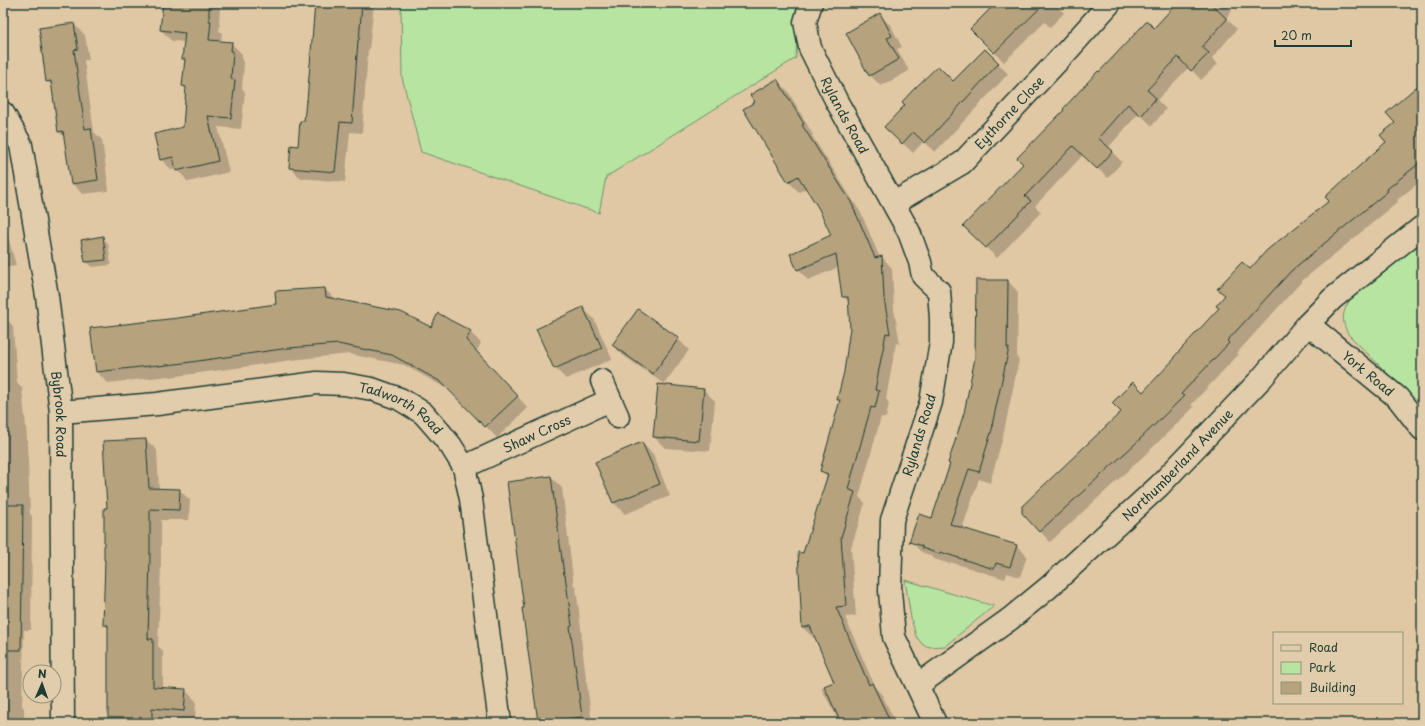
<svg xmlns="http://www.w3.org/2000/svg" width="1425" height="726" font-family="'Playpen Sans',sans-serif">
<style>
.green{fill:#b8e4a1;stroke:#6c906a}
.shadow{fill:#0003}
.building{fill:#b6a37e;stroke:#1f3d34}
.lines{fill:none;stroke-linecap:round;stroke-linejoin:round}
.minor-casing{stroke:#1f3d34;stroke-width:25}
.tertiary-casing{stroke:#1f3d34;stroke-width:25}
.minor{stroke:#e1ccab;stroke-width:22}
.tertiary{stroke:#e1ccab;stroke-width:22}
.labels{text-anchor:middle;stroke-width:3;stroke-linejoin:round;paint-order:stroke}
.street-label{font-size:13px;fill:#1f3d34;stroke:#e1ccab}
</style>
<rect width="100%" height="100%" fill="#e1c8a4"/>
<filter id="ink" filterUnits="userSpaceOnUse"><feTurbulence type="fractalNoise" baseFrequency=".025" numOctaves="2"/><feDisplacementMap in="SourceGraphic" scale="8" xChannelSelector="R" yChannelSelector="G"/><feConvolveMatrix kernelMatrix="1 2 1 2 8 2 1 2 1" color-interpolation-filters="sRGB"/></filter>
<g filter="url(#ink)">
<path class="green" d="M401,3h397l-2,55 -190,119 -7,36 -178,-61 -19,-75z
M1422,240v172l-12,-16 -62,-62c-7,-15 -6,-20 2,-35z
M905,580l89,26 -49,40 -15,1 -7,-2 -7,-9 -5,-18z"/>
<path class="shadow" d="M160,3h58v3l2,2 -1,15 1,2 -1,6 3,2 -1,9 10,1 11,11v7l2,2 -2,25 3,4 -4,37 -23,-2 11,45 -41,10 -11,-13 -5,1 -11,-11 23,-31 3,-39 -4,-3 3,-25 -3,-2 2,-17 -13,-1 -11,-11 3,-24z
M317,3h57l-5,47h-1l-6,83 -12,-1 -5,50 -45,-4 -10,-11 9,-20 6,-25z
M996,3h66l-4,4 6,6 -14,14 -5,-5 -41,40 -33,-33z
M1178,3h46l8,8 -6,7 11,11 -25,29 6,6 -17,16 -12,-13 -32,33 9,9 -14,17 -13,-13 -31,35 14,14 -14,16 -25,-23 -48,51 6,6 -44,46 -22,-21 49,-73 75,-90 55,-45z
M880,15l11,11 11,21 -5,2 12,22 -28,15 -11,-11 -23,-42z
M74,24l11,11 4,25h-5l10,72 8,8 7,51 -26,3 -11,-11 -7,-45 -6,-6 -6,-45 -6,-6z
M985,50l23,24 -73,78 -11,-11 -11,12 -17,-16z
M777,80l11,11 25,44 -1,1 49,77 19,45 2,-1 10,11 2,41 6,35 -4,-1 -10,56 3,4 -3,15 -5,-1 -22,80 6,6 -14,45 5,68 -11,1 30,70 7,8 14,28h-56l-19,-35 14,-6 -19,-45 -2,1 -11,-10 1,-74 24,-76 -6,-7 19,-69 -3,-3 7,-27 6,-44 -2,-26 -6,-6 -4,-29 -31,13 -10,-11 34,-33 -12,-28 -13,-20 -8,4 -10,-10 -45,-72 12,-7z
M1422,83v97l-25,20 1,2 -95,78 -66,73 2,1 -48,51 3,2 -48,47 -96,88 -27,-29 154,-155 43,-50 30,-38 80,-69 57,-58 9,-20z
M3,219l13,46 -13,4z
M102,238l6,5 3,22 -19,2 -6,-5 -4,-22z
M1008,281l10,11 -1,66 2,2 -16,76v1l-13,46 -11,-4 -17,50 54,16 11,11 -7,21 -13,-4 -2,6 -55,-17v2l-16,-5 -4,-4 -9,-3 -10,-11 21,-22z
M325,289l10,10 96,30 39,3 11,11 -4,8 51,57 -31,30 -44,-46 -49,-27 -55,-11 -49,5 -130,18 -1,-1 -61,7 -11,-11 -6,-43 87,-10 99,-14z
M583,308l11,11 18,40 -46,20 -11,-11z
M639,311l39,28 11,11 -25,34 -40,-28 -11,-11z
M3,316l10,10 4,56 5,6 5,49 3,77 2,2 -1,114h-7l-2,76 2,2v15h-21z
M704,390l11,11 -5,50 -45,-3 -11,-11z
M146,440l11,10 2,40h20l11,10 -1,20h-28v45l-3,81 5,5v37l22,2 11,11 -1,20 -32,-3 -1,5h-53v-94l-5,-4 2,-64 -1,-1 3,-51z
M642,443l11,11 17,42 -45,18 -11,-11 -17,-41z
M551,477l11,11 12,98 2,1 6,50 -1,1 11,85h-52l-1,-1 -14,-114z"/>
<path class="building" d="M163,3h46v18h2l-2,19 23,2 -1,9h2l-2,28 4,1 -4,38 -23,-2 10,45 -42,10 -3,-14 -13,3 -6,-26 29,-7 3,-40 -4,-1 3,-27h-3l3,-26 -25,-3z
M315,3h47l-3,37h-1l-6,83 -12,-1 -5,50 -46,-4 2,-23 7,1 2,-25h4l2,-20h1z
M996,3h49l-51,50 -24,-24z
M1177,3h33l17,16 -25,28 7,6 -18,18 -13,-14 -31,33 9,8 -15,18 -13,-12 -30,34 15,13 -16,18 -24,-23 -48,50 6,5 -45,47 -23,-22 60,-62 -6,-6 47,-48 -1,-1 35,-38 1,1 48,-51 7,7z
M880,13l12,23 -5,2 12,21 -30,17 -23,-43z
M74,23l4,26 -4,1 11,79 6,-1 7,52 -27,4 -8,-53 -5,1 -7,-51 -5,1 -7,-54z
M985,49l14,14 -74,80 -12,-11 -11,12 -18,-17 21,-22 -3,-3 10,-11 26,-25 15,15z
M777,79l27,45 -2,1 49,77 24,56 7,-2 2,42 6,36 -4,-1 -11,57 4,1 -4,17 -4,-1 -23,82 7,3 -14,45 5,69 -10,1 33,78 3,-2 19,40h-50l-17,-37 10,-4 -24,-56 -8,2 -4,-76 5,1 25,-79 -8,-3 20,-71h-3l7,-28 6,-44 -2,-31h-6l-6,-43 -39,16 -7,-16 41,-19 -12,-26 -21,-33 -10,6 -45,-73 12,-7 -5,-7z
M1422,82v79l-35,28 1,2 -96,79 -65,71 2,2 -48,51 3,2 -48,47 -97,89 -17,-19v-7l99,-94 -9,-9 21,-21 10,10 32,-34 -1,-1 8,-9 37,-40 -3,-2 9,-11 -8,-6 25,-27 8,7 17,-19 62,-49 -4,-4 61,-55 -6,-7 15,-12 -9,-10z
M103,236l3,24 -21,2 -4,-22z
M976,280h32l-1,68h2l-17,77 1,1 -14,46 -10,-3 -19,55 67,21 -7,22 -14,-4 -2,6 -54,-17 -1,2 -17,-6v-2l-13,-4 10,-28 13,4 18,-54 -2,-1 16,-50 11,-55z
M325,288l1,9 75,15 30,15 7,-14 12,7 21,11 -5,9 52,56 -33,31 -44,-45 -49,-27 -54,-11 -49,4 -105,15 -26,3v-1l-62,7 -6,-44 88,-10 98,-14 -1,-13z
M583,307l19,41 -48,21 -18,-40z
M638,309l41,29 -26,36 -41,-29z
M658,384l46,5 -5,52 -46,-4z
M146,439l3,49 31,1 -1,21 -29,-1v45l-2,85h5v48l33,2 -2,22 -32,-3v15h-44v-98h-5l2,-65h-1v-52h3l-4,-67z
M642,442l18,42 -47,19 -18,-41z
M551,476l13,99h1l7,51 -2,1 12,90 -44,5 -16,-114h2l-17,-126z
M3,505h20l-2,145h-18z"/>
<g class="lines">
<defs>
<g id="minor">
<path id="s1" d="M811,3l-6,19 5,26 26,52 73,132 11,30 3,14 16,15 2,28v23l-10,60 -39,118 -2,71 4,46 41,86"/>
<path id="s2" d="M894,203l68,-40 106,-113 42,-47"/>
<path id="s3" d="M1308,324l90,74 24,31"/>
<path d="M602,381l16,36"/>
<path id="s4" d="M61,412l96,-8 160,-21 27,1 28,5 28,10 23,14 15,17 13,16 13,21 7,32 29,224"/>
<path id="s5" d="M464,467l146,-67"/>
<path id="s6" d="M918,685l92,-66 39,-32 110,-101 102,-107 47,-55 24,-25 90,-72"/>
</g>
<g id="tertiary">
<path id="s7" d="M3,113l18,32 26,151 14,116 2,311"/>
</g>
</defs>
<use href="#minor" class="minor-casing"/>
<use href="#tertiary" class="tertiary-casing"/>
<use href="#minor" class="minor"/>
<use href="#tertiary" class="tertiary"/>
</g>
</g>
<g class="labels">
<g class="street-label">
<text dy="5" stroke="none"><textPath href="#s2" startOffset="148">Eythorne Close</textPath></text>
<text dy="5" stroke="none"><textPath href="#s1" startOffset="122">Rylands Road</textPath></text>
<text dy="5" stroke="none"><textPath href="#s3" startOffset="78">York Road</textPath></text>
<text dy="5" stroke="none"><textPath href="#s4" startOffset="348">Tadworth Road</textPath></text>
<text dy="5" stroke="none"><textPath href="#s7" startOffset="309">Bybrook Road</textPath></text>
<text dy="5" stroke="none"><textPath href="#s5" startOffset="80">Shaw Cross</textPath></text>
<text transform="translate(919 435) rotate(-73)" y="5">Rylands Road</text>
<text dy="5" stroke="none"><textPath href="#s6" startOffset="341">Northumberland Avenue</textPath></text>
</g>
</g>
<rect width="1425" height="726" fill="none" stroke="#e1ccab" stroke-width="16"/>
<rect x="8" y="8" width="1409" height="710" fill="none" stroke="#1f3d34" stroke-width="1.5" filter="url(#ink)"/>
<rect x="1273" y="632" width="130" height="72" fill="#e1ccab" stroke="#93937b"/>
<rect x="1281" y="645" width="20" height="6" fill="#e1ccab" stroke="#93937b"/>
<text x="1309" y="652" font-size="12" fill="#1f3d34">Road</text>
<rect x="1281" y="662" width="20" height="12" fill="#b8e4a1" stroke="#93937b"/>
<text x="1309" y="672" font-size="12" fill="#1f3d34">Park</text>
<rect x="1281" y="682" width="20" height="12" fill="#b6a37e" stroke="#93937b"/>
<text x="1309" y="692" font-size="12" fill="#1f3d34">Building</text>
<g transform="translate(42 684) rotate(2)"><circle r="19" fill="#e1ccab" stroke="#93937b"/>
<path d="M0-3L7 15L0 10L-7 15Z" fill="#1f3d34"/>
<text y="-6" font-size="11" font-weight="bold" text-anchor="middle" fill="#1f3d34">N</text>
</g>
<path d="M1275 40v6h76v-6" fill="none" stroke="#1f3d34" stroke-width="2"/>
<text x="1281" y="40" font-size="12" fill="#1f3d34" stroke="#e1ccab" stroke-width="3" paint-order="stroke">20 m</text>
</svg>
